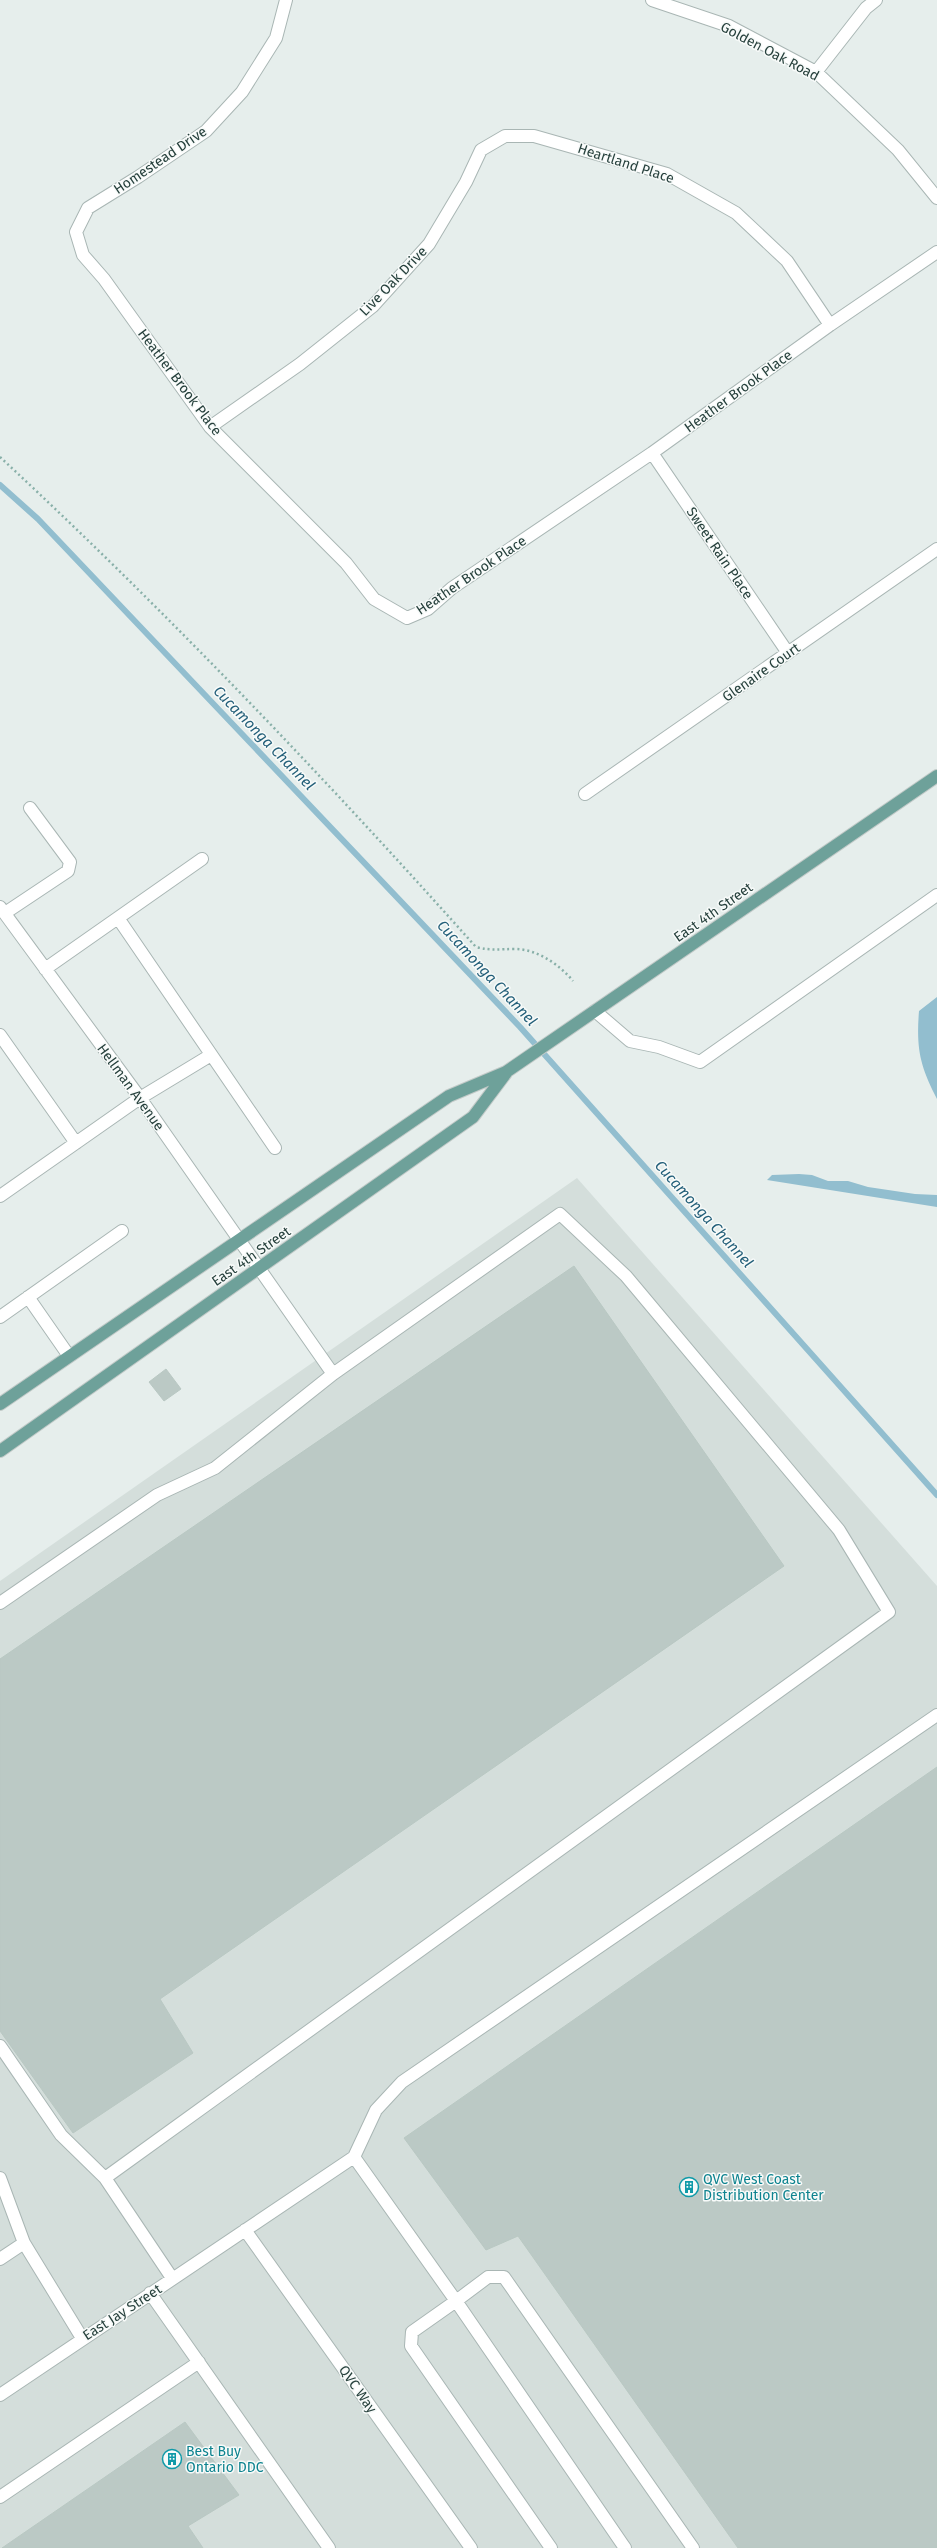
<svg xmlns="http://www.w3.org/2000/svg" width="937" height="2548" font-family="'Fira Sans',sans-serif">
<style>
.built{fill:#d4dedb}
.water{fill:#92becf}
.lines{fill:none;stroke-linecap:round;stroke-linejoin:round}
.stream{stroke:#92becf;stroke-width:6}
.building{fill:#bbc9c5;stroke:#b9c8c3}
.minor-casing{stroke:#a9b6b4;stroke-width:14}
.major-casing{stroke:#c2cac8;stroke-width:14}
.path{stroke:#89b0a9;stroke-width:2.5;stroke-dasharray:2 3;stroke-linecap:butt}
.minor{stroke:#fff;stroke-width:12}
.major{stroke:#6ea19a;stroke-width:12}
.labels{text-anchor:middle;stroke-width:3;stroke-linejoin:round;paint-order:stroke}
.street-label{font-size:14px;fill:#26403c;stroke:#f7faf9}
.culture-label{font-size:14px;fill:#0d838f;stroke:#f7faf9;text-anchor:start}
.water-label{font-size:15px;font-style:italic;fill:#235f79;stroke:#f7faf9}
</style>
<rect width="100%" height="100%" fill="#e6eeec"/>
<path class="built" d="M577,1178l360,408v962h-937v-967z"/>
<path class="water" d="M937,997v102c-17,-33 -21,-50 -18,-88z
M799,1174l13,1 16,6h20l20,6 47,7 22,1v12l-170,-27 5,-5z"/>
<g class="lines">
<path class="stream" d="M0,485l38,34 482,508 417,468"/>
</g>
<path class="building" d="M574,1266l210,300 -624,433 33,54 -120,80 -73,-102v-372z
M166,1369l15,20 -17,12 -15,-19z
M937,1767v781h-199l-220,-312 -32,14 -82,-112z
M185,2422l54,73 -51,31 15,22h-201z"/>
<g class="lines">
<defs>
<path id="minor" d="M286,0l-10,38 -34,54 -36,39 -68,46 -50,31 -12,24 7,23 21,24 106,148 136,136 28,36 33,19 21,-9 24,-21 200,-135 178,-128 107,-73
M652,0l77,26 87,46 82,78 39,48
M816,72l50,-64 10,-8
M210,427l90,-63 73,-58 56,-62 37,-62 15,-32 24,-14h29l133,38 69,39 51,48 43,64
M652,453l136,200
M585,794l352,-245
M0,907l140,191 193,276 -118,94 -58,27 -157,108
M5,913l63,-42 2,-9 -40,-54
M118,918l157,230
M45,969l157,-110
M595,1011l35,30 29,6 41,15 237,-167
M0,1035l76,108
M0,1196l140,-98 71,-43
M28,1297l41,59
M0,1317l122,-86
M0,2046l61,89 44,43 67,100
M354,2157l102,144 -44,31 -1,14 140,202
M0,2178l24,65
M105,2178l784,-566 -50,-82 -213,-254 -66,-62 -227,160
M245,2230l226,318
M0,2259l24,-16 58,95
M150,2293l179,255
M0,2395l354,-238 22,-47 26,-28 535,-367
M0,2497l199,-135
M625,2548l-169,-247 32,-24h16l189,271"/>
<path id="major" d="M0,1404l449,-308 57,-24 431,-296
M0,1451l473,-334 33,-44"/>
</defs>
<use href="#minor" class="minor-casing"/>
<use href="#major" class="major-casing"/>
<path class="path" d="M0,457c167,155 324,320 476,490 16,4 23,2 39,2 22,0 45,16 58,32"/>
<use href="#minor" class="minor"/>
<use href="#major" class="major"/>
</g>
<defs>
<symbol id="building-ring" viewBox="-11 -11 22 22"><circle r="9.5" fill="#f7faf9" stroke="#0f9aa8" stroke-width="1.5"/><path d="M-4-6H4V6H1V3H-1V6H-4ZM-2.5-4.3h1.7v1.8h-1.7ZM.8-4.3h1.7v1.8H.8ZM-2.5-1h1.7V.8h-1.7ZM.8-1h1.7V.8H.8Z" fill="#0f9aa8"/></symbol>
</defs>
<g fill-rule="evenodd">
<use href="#building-ring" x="678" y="2176" width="22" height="22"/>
<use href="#building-ring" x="161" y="2448" width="22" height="22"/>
</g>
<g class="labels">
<g class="street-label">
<text transform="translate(770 51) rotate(28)" y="5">Golden Oak Road</text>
<text transform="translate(160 160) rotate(-34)" y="5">Homestead Drive</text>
<text transform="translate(626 163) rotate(18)" y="5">Heartland Place</text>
<text transform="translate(393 281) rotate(-46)" y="5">Live Oak Drive</text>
<text transform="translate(180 382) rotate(53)" y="5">Heather Brook Place</text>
<text transform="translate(738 391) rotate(-36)" y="5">Heather Brook Place</text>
<text transform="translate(720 553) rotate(56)" y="5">Sweet Rain Place</text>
<text transform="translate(471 575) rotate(-34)" y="5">Heather Brook Place</text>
<text transform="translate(761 672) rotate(-35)" y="5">Glenaire Court</text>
<text transform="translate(713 912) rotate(-35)" y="5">East 4th Street</text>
<text transform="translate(131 1087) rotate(54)" y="5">Hellman Avenue</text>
<text transform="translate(251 1256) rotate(-35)" y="5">East 4th Street</text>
<text transform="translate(122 2312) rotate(-33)" y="5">East Jay Street</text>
<text transform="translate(358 2389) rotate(55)" y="5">QVC Way</text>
</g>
<g class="culture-label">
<text x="703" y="2184">QVC West Coast<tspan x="703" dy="16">Distribution Center</tspan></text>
<text x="186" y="2456">Best Buy<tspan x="186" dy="16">Ontario DDC</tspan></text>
</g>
<g class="water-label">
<text transform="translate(264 738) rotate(46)" y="5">Cucamonga Channel</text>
<text transform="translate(487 973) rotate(47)" y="5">Cucamonga Channel</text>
<text transform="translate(704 1214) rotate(48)" y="5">Cucamonga Channel</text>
</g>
</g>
</svg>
